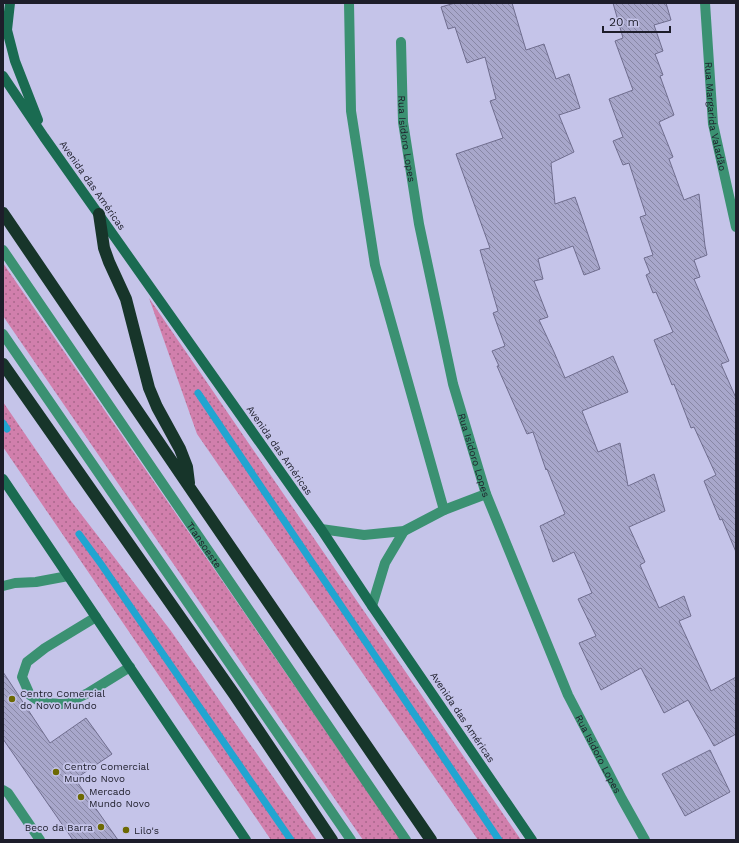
<svg xmlns="http://www.w3.org/2000/svg" width="739" height="843" font-family="'Work Sans',sans-serif">
<style>
.grass{fill:url(#grass-dots)}
.lines{fill:none;stroke-linecap:round;stroke-linejoin:round}
.stream{stroke:#21a5d1;stroke-width:7}
.building{fill:url(#building-back-hatch);stroke:#6f6d8e}
.lane{stroke:#3b9172;stroke-width:10}
.street{stroke:#3b9172;stroke-width:10}
.secondary{stroke:#1a6b51;stroke-width:10}
.highway{stroke:#17352a;stroke-width:12}
.poi-dot{fill:#6d6902;stroke:#c5c4e9;stroke-width:1.5}
.labels{text-anchor:middle;stroke-width:3.5;stroke-linejoin:round;paint-order:stroke}
.street-label{font-size:10px;fill:#1d1d2a;stroke:#c5c4e9}
.poi-label{font-size:10px;fill:#1d1d2a;stroke:#c5c4e9;text-anchor:start}
</style>
<defs>
<pattern id="grass-dots" width="8" height="8" patternUnits="userSpaceOnUse"><rect width="8" height="8" fill="#d17fac"/><path d="M2 2h.1M6 6h.1" fill="none" stroke="#a9678c" stroke-width="1.8" stroke-linecap="round"/></pattern>
<pattern id="building-back-hatch" width="6" height="6" patternUnits="userSpaceOnUse"><rect width="6" height="6" fill="#a8a7cb"/><path d="M-1 5l2 2M0 0l6 6M5-1l2 2" fill="none" stroke="#8887a5"/></pattern>
</defs>
<rect width="100%" height="100%" fill="#c5c4e9"/>
<path class="grass" d="M3,263l398,577h-38l-360,-524z
M149,298l372,542h-43l-281,-406z
M3,402l68,99 100,130 146,209h-46l-268,-393z"/>
<g class="lines">
<path class="stream" d="M198,393l301,447
M3,423l4,6
M79,534l22,30 190,276"/>
</g>
<path class="building" d="M455,3h57l14,47 18,-6 12,35 13,-5 11,34 -21,7 15,37 -23,11 4,41 20,-7 25,72 -16,6 -11,-29 -35,13 5,20 -9,2 14,36 -9,3 15,32 11,26 48,-22 15,36 -46,19 16,41 22,-9 8,43 26,-12 11,37 -36,16 16,35 -5,3 19,43 25,-12 7,20 -12,5 32,70 25,-14v57l-22,12 -26,-46 -24,13 -23,-45 -40,22 -22,-47 17,-7 -18,-37 14,-6 -18,-41 -21,10 -13,-36 25,-12 -18,-45 -1,1 -13,-38 -6,2 -30,-68h2l-7,-15 13,-5 -12,-33 5,-2 -18,-61 10,-2 -34,-94 47,-16 -13,-37 6,-2 -11,-42 -18,6 -12,-36 -7,2 -7,-22z
M613,3h53l5,17 -17,5 9,26 -8,3 8,21 -3,1 14,39 -15,7 14,35 -4,2 15,41 15,-6 6,52 2,9 -13,5 6,17 -6,2 35,82 -8,3 15,34v154l-14,-33 -2,1 -16,-39 12,-6 -22,-48 -3,1 -17,-44 -2,1 -18,-45 19,-8 -17,-40 -3,1 -7,-18 4,-2 -6,-15 9,-3 -13,-38 6,-2 -17,-52 -6,2 -10,-24 10,-4 -14,-38 24,-9 -18,-49 8,-3z
M3,672l47,71 36,-25 26,36 -37,25 43,61h-45l-70,-101z
M710,750l20,42 -45,24 -23,-42z"/>
<g class="lines">
<g class="lane">
<path id="s1" d="M3,250l403,590"/>
<path d="M3,334l348,506"/>
<path d="M96,617l-51,31 -18,14 -5,15 8,18 12,8 23,1 23,-11 42,-26"/>
<path d="M3,790l5,3 32,47"/>
</g>
<g class="street">
<path d="M349,3l2,108 24,154 69,245"/>
<path id="s2" d="M705,3l8,121 23,103"/>
<path id="s3" d="M401,42l2,80 16,102 34,160 33,110 82,201 54,104 23,41"/>
<path d="M321,529l43,6 40,-4 40,-21 42,-16"/>
<path d="M3,586l12,-3 21,-1 32,-6"/>
<path d="M372,606l13,-43 19,-32"/>
</g>
<path class="secondary" d="M10,3l-3,27 8,31 23,59
M3,76l41,61 277,392 51,77 160,234
M3,479l243,361"/>
<path class="highway" d="M3,213l187,275 241,352
M99,214l5,34 5,14 17,37 23,89 8,19 23,42 7,18 2,16
M3,364l231,330 98,146"/>
</g>
<g class="poi-dot">
<circle cx="12" cy="699" r="4"/>
<circle cx="56" cy="772" r="4"/>
<circle cx="81" cy="797" r="4"/>
<circle cx="101" cy="827" r="4"/>
<circle cx="126" cy="830" r="4"/>
</g>
<g class="labels">
<g class="street-label">
<text dy="4" stroke="none"><textPath href="#s2" startOffset="114">Rua Margarida Valadão</textPath></text>
<text dy="4" stroke="none"><textPath href="#s3" startOffset="97">Rua Isidoro Lopes</textPath></text>
<text transform="translate(93 185) rotate(55)" y="4">Avenida das Américas</text>
<text transform="translate(280 450) rotate(55)" y="4">Avenida das Américas</text>
<text dy="4" stroke="none"><textPath href="#s3" startOffset="421">Rua Isidoro Lopes</textPath></text>
<text dy="4" stroke="none"><textPath href="#s1" startOffset="357">Transoeste</textPath></text>
<text transform="translate(463 717) rotate(56)" y="4">Avenida das Américas</text>
<text dy="4" stroke="none"><textPath href="#s3" startOffset="745">Rua Isidoro Lopes</textPath></text>
</g>
<g class="poi-label">
<text x="20" y="697">Centro Comercial<tspan x="20" dy="12">do Novo Mundo</tspan></text>
<text x="64" y="770">Centro Comercial<tspan x="64" dy="12">Mundo Novo</tspan></text>
<text x="89" y="795">Mercado<tspan x="89" dy="12">Mundo Novo</tspan></text>
<text x="93" y="831" text-anchor="end">Beco da Barra</text>
<text x="134" y="834">Lilo's</text>
</g>
</g>
<rect width="739" height="843" fill="none" stroke="#1d1d2a" stroke-width="8"/>
<path d="M603 26v6h67v-6" fill="none" stroke="#1d1d2a" stroke-width="2"/>
<text x="609" y="26" font-size="12" fill="#1d1d2a" stroke="#c5c4e9" stroke-width="3" paint-order="stroke">20 m</text>
</svg>
